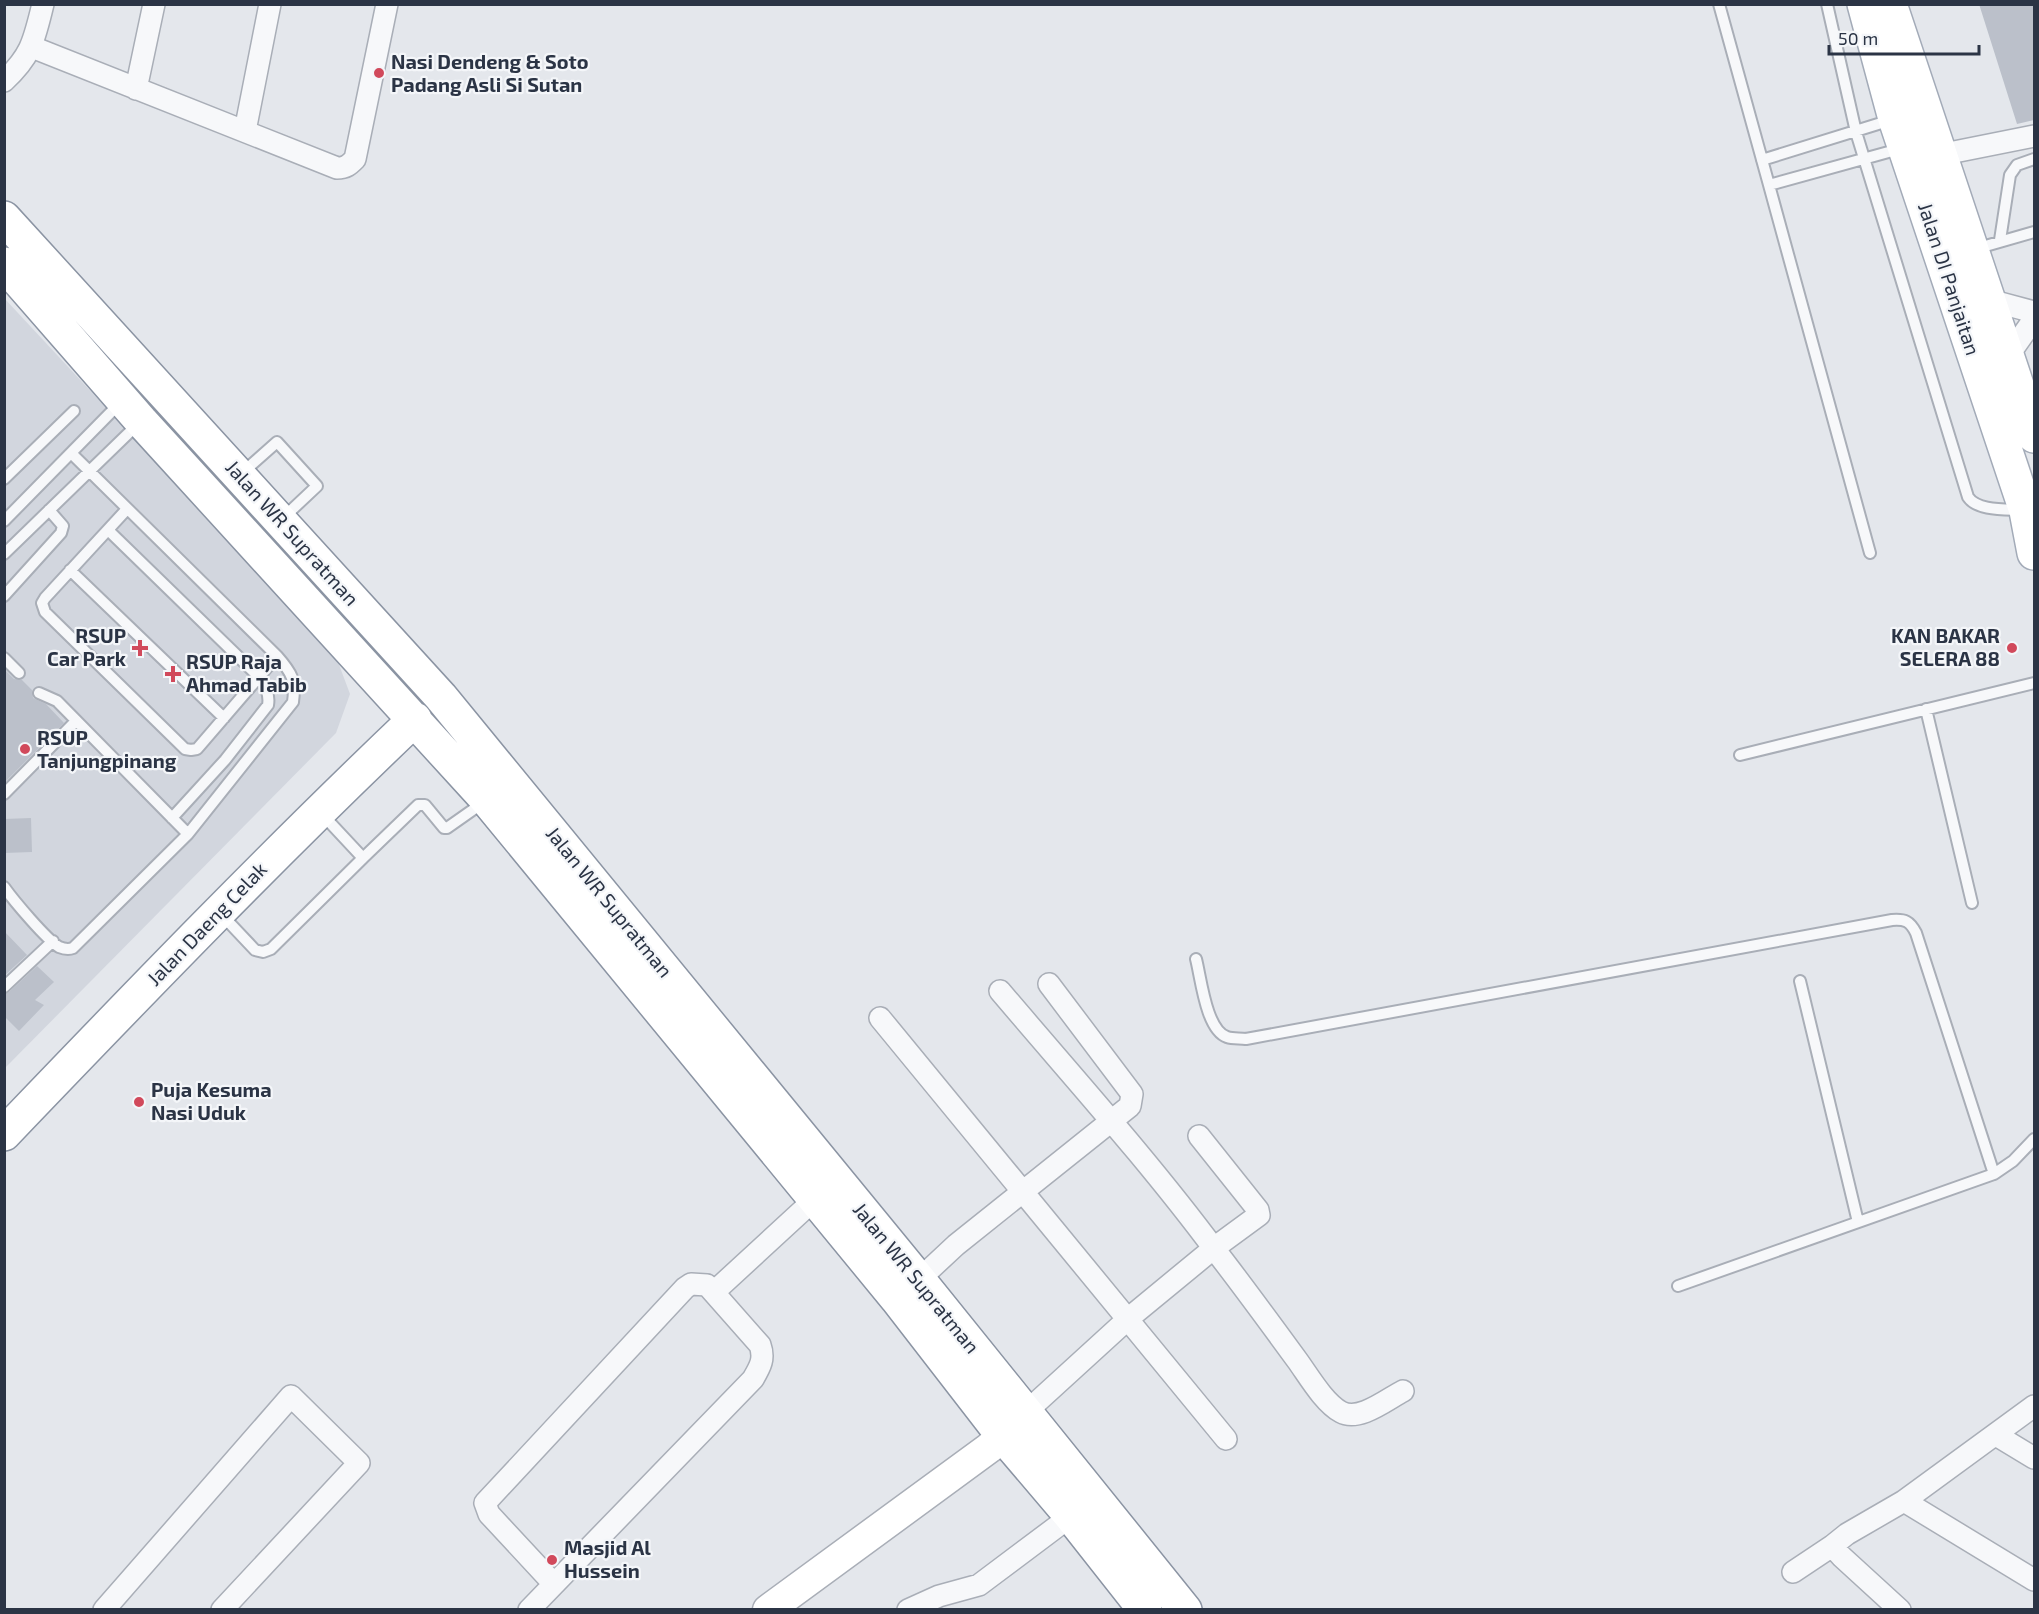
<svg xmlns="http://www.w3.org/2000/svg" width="2039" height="1614" font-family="'Exo 2',sans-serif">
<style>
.built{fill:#d2d6de}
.building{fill:#bbc0ca}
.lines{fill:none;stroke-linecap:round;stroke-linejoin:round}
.lane-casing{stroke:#a9aeb7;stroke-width:14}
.street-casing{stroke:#a9aeb7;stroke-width:24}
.secondary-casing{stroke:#a9aeb7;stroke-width:33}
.primary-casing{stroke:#a3abb8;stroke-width:36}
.highway-casing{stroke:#8b94a3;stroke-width:36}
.lane{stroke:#f7f8fa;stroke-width:10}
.street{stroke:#f7f8fa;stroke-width:21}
.secondary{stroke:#fff;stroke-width:30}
.primary{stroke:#fff;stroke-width:33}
.highway{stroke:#fff;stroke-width:33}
.poi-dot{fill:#d1495b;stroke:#f4f6f9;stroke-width:2}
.labels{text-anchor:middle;stroke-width:4.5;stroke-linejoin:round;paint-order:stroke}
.poi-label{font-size:20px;font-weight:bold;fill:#2b3445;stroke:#f4f6f9;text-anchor:start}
.street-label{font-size:20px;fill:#2b3445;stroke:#f4f6f9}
</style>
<rect width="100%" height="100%" fill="#e4e7ec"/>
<path class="built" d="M5,299l330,355 15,40 -14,39 -331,335z"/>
<path class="building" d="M1979,4h55v116l-17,4z
M4,669l10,10 8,1 10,10 1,8 13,6 18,19 -60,60z
M31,818l1,34 -28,1v-34z
M4,931l23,24 -23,21z
M37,966l17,16 -19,18 9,5 -25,26 -15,-15v-22l5,-2z"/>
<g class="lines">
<defs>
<path id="lane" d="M1719,4l50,181
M1827,4l29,128 112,365c9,14 38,12 54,13
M1762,160l129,-40
M2000,240l10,-65 7,-10 17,-6
M1975,249l59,-17
M71,453l206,203c15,17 19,24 16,46l-105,132
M242,473l35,-31 40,44 -34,32
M4,479l70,-68
M127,509l-82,89 -3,5 3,9 140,137 6,1 6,-1 80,-93
M4,521l116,-118
M108,530l151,147c6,9 11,17 9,28l-43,55 -53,58
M1870,553l-101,-368 134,-37
M4,554l134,-130
M70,570l154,148
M4,596l57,-63 2,-7 -14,-16
M4,658l15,15
M1926,709l46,194
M1740,755l294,-72
M4,794l72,-73
M363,858l55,-53h7l19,23h3l37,-26
M4,887c10,14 42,52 55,60 5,2 9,3 14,1l115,-114 -131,-133 -18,-8
M221,914l34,36 8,2 8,-3 92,-91 -42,-45
M1196,959c5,19 10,71 31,78 6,2 13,1 19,2l646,-119c13,-1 18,1 24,13l78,241
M1800,981l58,241
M4,987l49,-46
M1678,1286l316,-112 19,-13 21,-22"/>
<path id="street" d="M32,47l305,121c9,0 12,-3 18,-9l32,-155
M4,81c28,-26 30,-41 39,-77
M136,89l18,-85
M245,131l25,-127
M1939,155l95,-19
M1989,300l45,12
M2008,356l26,-37
M1000,991c72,85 148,169 215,259 28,36 55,73 82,110 11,15 27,43 44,52 18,10 45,-12 62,-21
M880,1018l346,421
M911,1287l45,-42 174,-139 2,-12 -83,-110
M714,1292l101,-93
M1026,1412l103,-94 85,-70 45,-33 -1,-5 -59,-74
M1996,1435l38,23
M1904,1501l130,79
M1793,1572l39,-26
M104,1610l187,-214 68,67 -137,147
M529,1610l224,-231c7,-12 12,-20 7,-34l-53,-60 -16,-1 -6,4 -200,215 4,11 65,70
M908,1610l31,-14 40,-11 92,-69
M1900,1610l-58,-53 -10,-11 15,-12 57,-33 130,-95"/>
<path id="secondary" d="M768,1610l221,-162 14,-12"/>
<path id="primary" d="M1864,4l31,115 131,392 8,42
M1890,4l144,432"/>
<path id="highway" d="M4,218l437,479 478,583 266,330
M4,264l137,157 346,379 410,499 106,137 68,80 74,94
M4,1134c135,-141 270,-281 411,-415"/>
</defs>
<use href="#lane" class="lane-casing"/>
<use href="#street" class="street-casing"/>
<use href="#secondary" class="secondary-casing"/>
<use href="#primary" class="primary-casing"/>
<use href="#highway" class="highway-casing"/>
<use href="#lane" class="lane"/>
<use href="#street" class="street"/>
<use href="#secondary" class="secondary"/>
<use href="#primary" class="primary"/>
<use href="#highway" class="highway"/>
</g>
<g class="poi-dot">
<circle cx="379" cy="73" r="6"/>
<path d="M137 639h6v6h6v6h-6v6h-6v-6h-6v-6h6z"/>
<circle cx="2012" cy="648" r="6"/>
<path d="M170 665h6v6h6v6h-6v6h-6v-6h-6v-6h6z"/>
<circle cx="25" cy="749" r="6"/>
<circle cx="139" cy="1102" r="6"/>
<circle cx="552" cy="1560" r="6"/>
</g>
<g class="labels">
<g class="poi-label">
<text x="391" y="69">Nasi Dendeng &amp; Soto<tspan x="391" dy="23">Padang Asli Si Sutan</tspan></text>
<text x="126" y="643" text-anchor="end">RSUP<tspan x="126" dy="23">Car Park</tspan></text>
<text x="2000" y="643" text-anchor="end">KAN BAKAR<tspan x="2000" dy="23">SELERA 88</tspan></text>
<text x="186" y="669">RSUP Raja<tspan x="186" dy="23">Ahmad Tabib</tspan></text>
<text x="37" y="745">RSUP<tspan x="37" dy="23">Tanjungpinang</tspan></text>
<text x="151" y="1097">Puja Kesuma<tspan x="151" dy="23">Nasi Uduk</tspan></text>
<text x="564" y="1555">Masjid Al<tspan x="564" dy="23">Hussein</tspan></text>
</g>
<g class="street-label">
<text transform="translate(1949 279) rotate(72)" y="7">Jalan DI Panjaitan</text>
<text transform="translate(292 533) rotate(48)" y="7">Jalan WR Supratman</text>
<text transform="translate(609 902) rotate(51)" y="7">Jalan WR Supratman</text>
<text transform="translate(207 924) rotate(-46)" y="7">Jalan Daeng Celak</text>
<text transform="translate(916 1278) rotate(51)" y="7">Jalan WR Supratman</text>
</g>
</g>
<rect width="2039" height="1614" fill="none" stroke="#2b3445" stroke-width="12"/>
<path d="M1829 45v9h150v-9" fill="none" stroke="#2b3445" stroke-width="3"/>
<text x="1838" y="45" font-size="18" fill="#2b3445" stroke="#f4f6f9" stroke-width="4.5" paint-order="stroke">50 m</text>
</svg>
